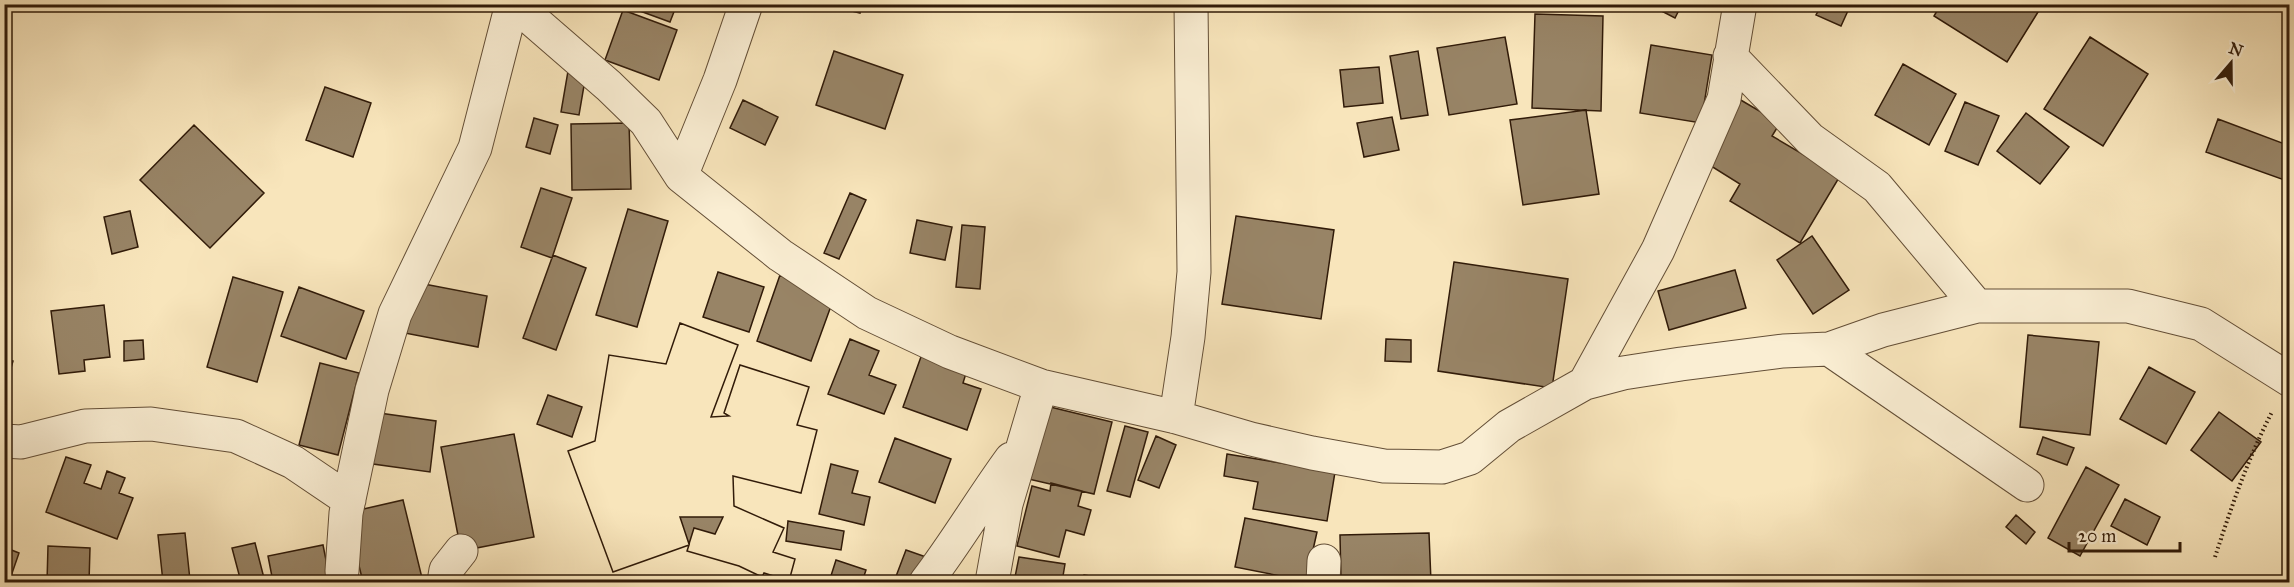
<svg xmlns="http://www.w3.org/2000/svg" width="2294" height="587" font-family="'IM FELL Great Primer',serif">
<style>
.building{fill:#988466;stroke:#311b09;stroke-width:1.5;fill-rule:evenodd}
.lines{fill:none;stroke-linecap:round;stroke-linejoin:round}
.street-casing{stroke:#634e36;stroke-width:35}
.path{stroke:#311b09;stroke-width:4;stroke-dasharray:1.5 3;stroke-linecap:butt}
.street{stroke:#faeed3;stroke-width:33}
</style>
<rect width="100%" height="100%" fill="#f8e5bb"/>
<filter id="stains"><feTurbulence type="fractalNoise" baseFrequency=".00333" numOctaves="4"/><feColorMatrix values="0 0 0 0 .2 0 0 0 0 .09 0 0 0 0 .02 0 0 0 .5 -.17"/></filter>
<radialGradient id="worn" r=".72"><stop offset=".6" stop-color="#630" stop-opacity="0"/><stop offset="1" stop-color="#630" stop-opacity=".3"/></radialGradient>
<path class="building" d="M630,4h47l-7,18 -41,-15z
M824,4h38l-2,9z
M1648,4h34l-7,14z
M1817,4h34l-10,22 -25,-11 5,-9z
M1941,4h102l-36,58 -73,-46z
M623,10l54,20 -18,50 -54,-20z
M1535,14l68,2 -2,95 -69,-3z
M1505,37l12,67 -68,11 -12,-67z
M2090,37l58,37 -45,72 -59,-37z
M1651,45l61,10 -11,68 -61,-10z
M834,51l69,24 -18,54 -69,-24z
M1418,51l10,64 -27,4 -11,-63z
M1903,64l53,30 -27,51 -54,-30z
M1379,67l4,36 -39,4 -4,-37z
M568,71l18,3 -7,41 -18,-3z
M325,87l46,16 -18,54 -47,-17z
M1739,99l41,24 -8,13 68,40 -40,67 -70,-42 10,-17 -37,-23z
M743,100l35,17 -13,28 -35,-17z
M1965,102l34,14 -21,49 -33,-14z
M1586,110l13,84 -76,11 -13,-85z
M2026,113l43,34 -29,37 -43,-33z
M1392,117l7,33 -35,7 -7,-34z
M534,118l24,7 -8,29 -24,-7z
M2218,119l72,27v36l-84,-30z
M629,123l2,66 -59,1 -1,-66z
M194,125l70,68 -54,55 -70,-68z
M541,188l31,10 -20,60 -31,-11z
M850,193l16,7 -27,59 -15,-6z
M628,209l40,12 -31,106 -41,-12z
M130,211l8,36 -26,7 -8,-37z
M1236,216l98,14 -13,89 -99,-15z
M917,220l35,7 -7,33 -35,-7z
M962,225l23,2 -5,62 -24,-2z
M1812,236l37,54 -36,24 -36,-54z
M553,255l33,13 -30,82 -33,-12z
M1454,262l114,17 -16,109 -114,-17z
M1735,270l11,38 -77,22 -11,-39z
M718,272l46,15 -15,45 -46,-15z
M780,275l55,20 -24,66 -54,-20z
M233,277l50,15 -26,90 -50,-15z
M398,279l89,17 -9,51 -89,-17z
M299,287l65,24 -18,48 -65,-23z
M104,305l6,52 -26,3 1,11 -26,3 -8,-63z
M680,323l58,22 -27,72 18,-1 -5,-3 16,-48 69,22 -12,38 20,5 -16,63 -68,-17 1,30 50,22 -11,24 22,7 -6,22 -25,-8 -2,4 -23,-11 -52,-15 2,-6 -76,27 -45,-121 27,-10 14,-86 57,9zM680,517h43l-8,17 -21,-6 -5,16z
M680,323l58,22 -27,72 18,-1 -5,-3 16,-48 69,22 -12,38 20,5 -16,63 -68,-17 1,30 50,22 -11,24 22,7 -6,22 -25,-8 -2,4 -23,-11 -52,-15 2,-6 -76,27 -45,-121 27,-10 14,-86 57,9z
M2028,335l71,7 -9,93 -70,-8z
M850,339l29,12 -10,24 27,10 -12,29 -56,-20z
M1386,339l25,1v22l-26,-1z
M143,340l1,19 -20,2v-20z
M922,354l45,16 -4,13 18,6 -14,41 -64,-23z
M4,359l9,2 -9,31z
M320,363l39,10 -21,82 -39,-10z
M2149,367l46,25 -29,52 -46,-25z
M548,395l34,12 -10,30 -35,-13z
M1042,405l70,17 -18,72 -70,-16z
M372,412l64,9 -6,51 -64,-9z
M2219,412l42,30 -29,39 -41,-31z
M1125,426l23,6 -18,65 -23,-6z
M514,434l20,103 -73,14 -20,-104z
M1156,436l20,9 -17,43 -21,-8z
M2043,437l31,11 -7,17 -30,-11z
M895,438l56,21 -16,44 -56,-21z
M1227,454l108,18 -8,49 -74,-12 5,-27 -34,-6z
M66,457l25,8 -7,18 17,6 6,-18 18,7 -6,15 14,5 -16,41 -71,-27z
M831,464l27,7 -6,22 18,4 -6,28 -45,-11z
M2086,467l33,18 -39,71 -32,-18z
M1051,483l31,8 -4,15 13,4 -7,25 -18,-5 -7,27 -42,-11 15,-60 18,5z
M2125,499l35,18 -13,28 -36,-19z
M403,500l20,82h-60l-17,-69z
M2016,515l19,17 -9,12 -20,-17z
M1245,518l72,14 -11,49 -71,-14z
M788,521l56,10 -3,19 -55,-9z
M185,533l5,47 -27,2 -5,-47z
M1429,533l2,49h-90l-1,-47z
M255,543l10,39h-24l-9,-34z
M323,545l6,30 -5,1 2,6h-53l-5,-26z
M48,546l42,2 -1,34h-42z
M4,547l15,6 -10,29h-5z
M906,550l20,7 -9,25h-11l-11,-3z
M1019,557l46,7 -3,18h-48z
M836,560l30,10 -4,12h-33z
M1084,575l41,7h-42z"/>
<g class="lines">
<defs>
<path id="street" d="M519,4l15,17 75,65 37,36 35,54 99,79 87,58 83,39 91,34 135,31 75,22 61,14 72,13 58,1 28,-9 39,-32 76,-43 38,-10 58,-9 102,-13 46,-2 54,-19 94,-24h151l73,18 89,56
M1730,56l80,83 67,48 100,119
M681,176l39,-96 26,-76
M1829,349l198,136
M1585,383l73,-133 66,-151 16,-95
M1176,417l12,-80 6,-65 -3,-268
M4,441l17,1 64,-16 66,-2 85,12 57,26 56,38
M342,571l4,-58 26,-123 23,-76 80,-166 37,-144
M444,582l2,-12 15,-19
M926,582c30,-39 55,-82 85,-123
M992,582l14,-78 35,-118
M1323,582l1,-21"/>
</defs>
<use href="#street" class="street-casing"/>
<path class="path" d="M2215,557c16,-49 33,-99 57,-145"/>
<use href="#street" class="street"/>
</g>
<rect width="2294" height="587" fill="none" stroke="#f8e5bb" stroke-width="24"/>
<rect x="6" y="6" width="2282" height="575" fill="none" stroke="#311b09" stroke-width="3"/>
<rect x="12" y="12" width="2270" height="563" fill="none" stroke="#311b09" stroke-width="1.5"/>
<g transform="translate(2231 63) rotate(20)" stroke="#faeed3" stroke-width="4.5" paint-order="stroke">
<path d="M0-4.5L10 22L0 15L-10 22Z" fill="#311b09"/>
<text y="-9" font-size="16" font-weight="bold" text-anchor="middle" fill="#311b09">N</text>
</g>
<path d="M2069 542v9h111v-9" fill="none" stroke="#311b09" stroke-width="3"/>
<text x="2078" y="542" font-size="18" fill="#311b09" stroke="#faeed3" stroke-width="4.5" paint-order="stroke">20 m</text>
<rect width="100%" height="100%" filter="url(#stains)"/>
<rect width="100%" height="100%" fill="url(#worn)"/>
</svg>
